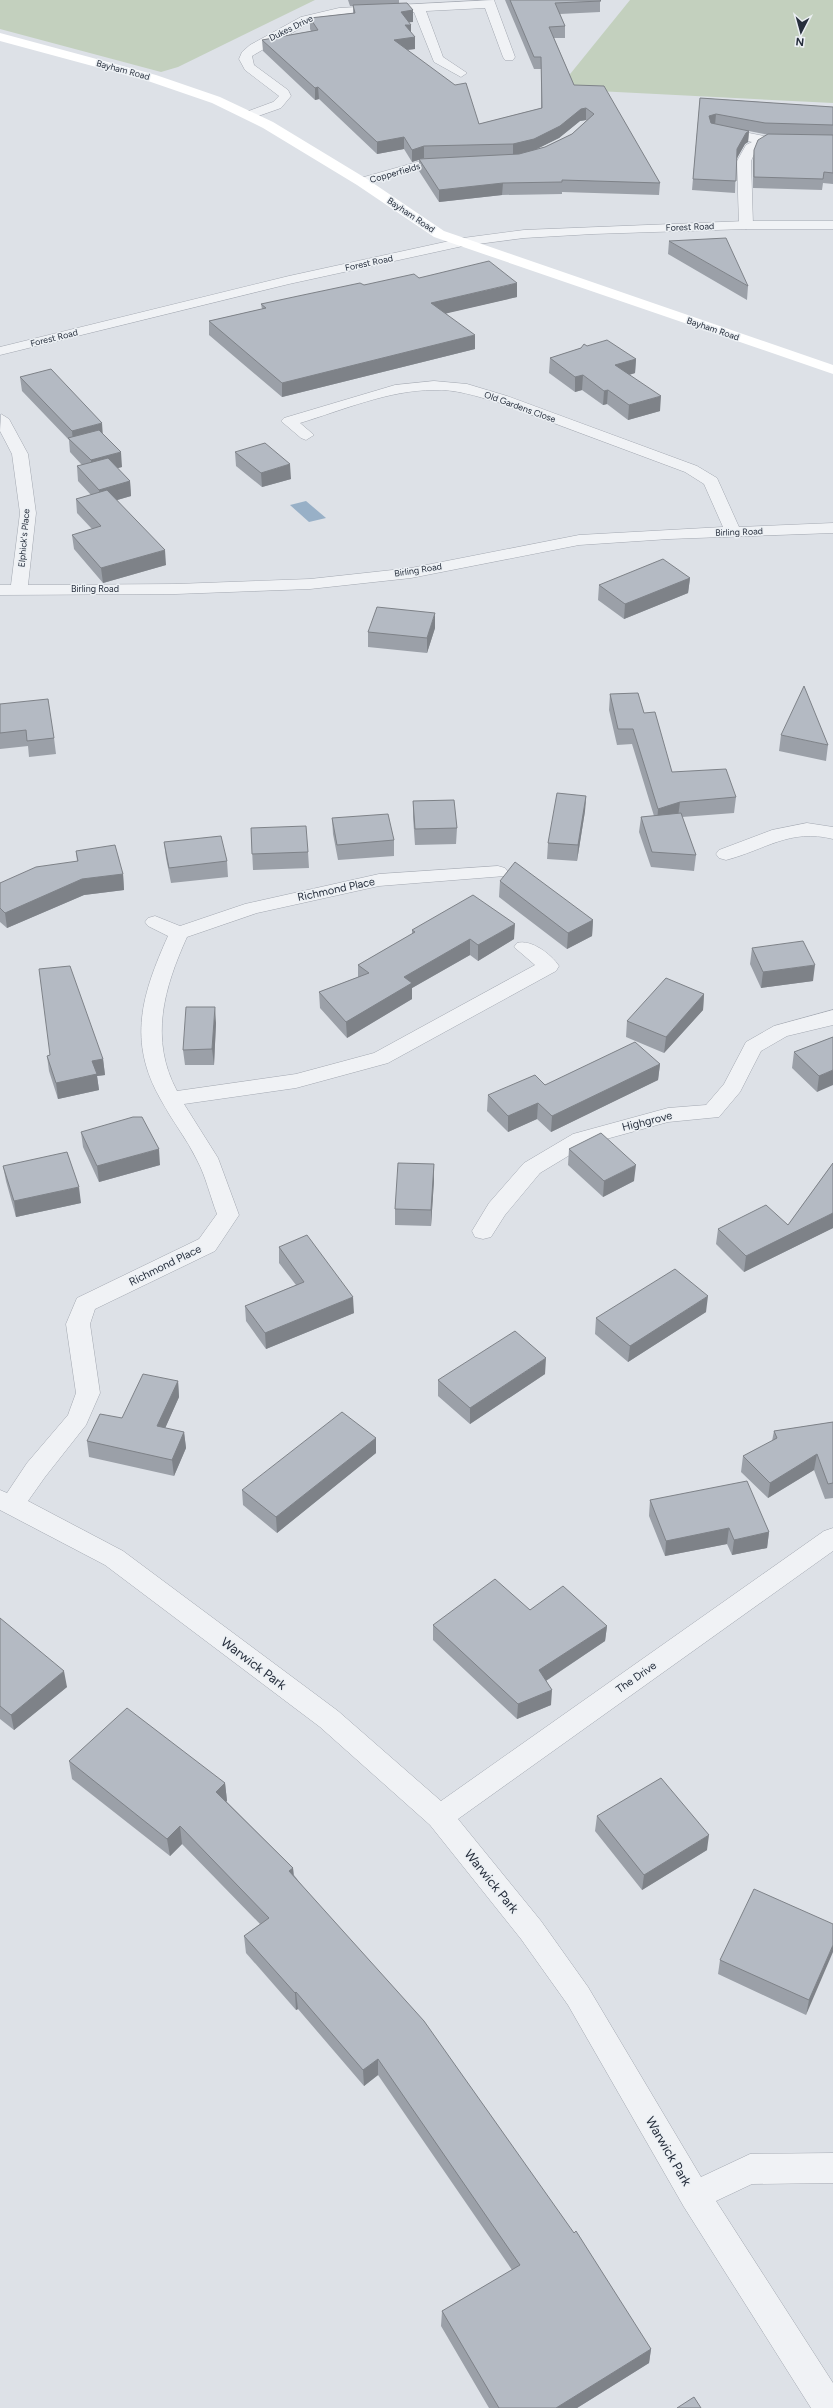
<svg xmlns="http://www.w3.org/2000/svg" width="833" height="2408" font-family="Figtree,sans-serif">
<style>
.green{fill:#c3d0be}
.water{fill:#98b0c7}
.lines{fill:none;stroke-linecap:round;stroke-linejoin:round}
.minor-casing{stroke:#a3a8b1;stroke-width:1}
.tertiary-casing{stroke:#a3a8b1;stroke-width:1}
.minor{fill:#f0f2f5;fill-rule:evenodd}
.tertiary{fill:#f0f2f5;fill-rule:evenodd}
.secondary{fill:#fff;fill-rule:evenodd}
.wall{fill:#9ba0a8;fill-rule:evenodd}
.shaded-wall{fill:#7e8288}
.building{fill:#b4bac3;stroke:#7e8288}
.labels{text-anchor:middle;stroke-width:3;stroke-linejoin:round;paint-order:stroke}
.far-street-label{font-size:9px;fill:#272f3d;stroke:#ecf0f4}
.street-label{font-size:11px;fill:#272f3d;stroke:#ecf0f4}
.near-street-label{font-size:13px;fill:#272f3d;stroke:#ecf0f4}
</style>
<rect width="100%" height="100%" fill="#dde1e7"/>
<path class="green" d="M0,0h315l-137,67 -17,5 -161,-43z
M630,0h203v103l-275,-14z"/>
<path class="water" d="M306,501l20,17 -17,4 -19,-17z"/>
<g class="lines">
<defs>
<path id="minor" d="M494,0l21,57 -2,3h-8l-2,-3 -18,-49 -59,3 17,46 24,16 -6,4 -27,-15 -20,-50 -75,4 -30,7 -57,33 2,9 34,25 3,6 -10,12 -31,11 -6,-4 2,-3 27,-10 6,-6 -34,-26 -6,-11 3,-7 8,-7 51,-28 38,-9z
M719,127l45,9 69,1v8l-66,-1 -11,6 -5,11 2,64 -7,4 -7,-4 -2,-64 9,-16 6,-3 -38,-8 -1,-3 1,-3z
M449,159l5,1 2,3 -2,3 -29,2 -63,18 -7,-4 2,-3 67,-19z
M434,381l33,3 40,12 190,70 20,12 22,49 94,-4v10l-164,6 -90,6 -168,33 -101,11 -134,5 -176,1v-10h11l9,-72 -8,-59 -12,-23 1,-17 8,5 19,35 8,59 -8,72 148,-1 134,-5 101,-11 168,-33 144,-8 -19,-43 -19,-12 -188,-70c-21,-6 -42,-13 -63,-12 -45,0 -91,20 -134,33l14,12 -8,5 -5,-2 -20,-17 3,-3 111,-33z
M807,823l26,4v12c-43,-11 -68,11 -107,21l-7,-2 -3,-4 3,-4 53,-20z
M498,866l7,2 3,4 -3,4 -126,10 -122,27 -70,24c-23,51 -38,102 -10,154l119,-17 78,-21 161,-88 -21,-18 3,-4c14,-4 34,11 42,23l-3,5 -168,92 -92,25 -112,16 34,54 21,57 -24,36 -120,58 -5,15 10,69 -14,32 -41,52 -17,24 95,50 215,160 103,90 383,-270 9,-3v23l-375,268 83,102 47,66 113,190 49,-23 83,-1v30l-81,1 -36,17 117,182v25h-22l-127,-201 -116,-202 -47,-66 -91,-114 -110,-98 -215,-162 -105,-55v-20l7,3 20,-30 41,-48 8,-22 -10,-69 11,-26 122,-59 18,-25c-7,-18 -11,-37 -20,-54 -10,-21 -25,-39 -36,-60 -34,-59 -19,-106 7,-164l-20,-10 -3,-4 3,-4 7,-2 25,10 65,-22 134,-30z
M833,1010v15l-46,11 -26,15 -21,41 -21,25 -51,5 -80,22 -48,29 -35,42 -14,22 -8,2 -8,-2 -3,-6 17,-28 35,-40 49,-29 95,-26 38,-3 18,-21 22,-42 28,-16z"/>
<path id="tertiary" d="M746,221h87v8h-87l-153,5 -69,4 -61,8 -174,38 -289,71v-8l289,-71 174,-38 61,-8z"/>
</defs>
<use href="#minor" class="minor-casing"/>
<use href="#tertiary" class="tertiary-casing"/>
<use href="#minor" class="minor"/>
<use href="#tertiary" class="tertiary"/>
<path class="secondary" d="M0,33l156,42 64,22 53,25 94,57 77,52 389,134v9l-399,-137 -77,-52 -94,-57 -51,-25 -64,-22 -148,-40z"/>
</g>
<path class="wall" d="M348,0h51v3l14,7v12h-4l2,11 4,4v12l-7,1 71,74 62,-16v-39h-7l-29,-69h95v12l-40,2 5,12v12h-11l20,47 86,98 -1,12 -97,-3v2l-60,1 -63,7 -20,-31v-11l-7,2 -8,-13 -27,5 -58,-55 -4,1 -52,-49 -1,-11 49,-9 -1,-2v-11l43,-5v-7h-3zM586,120h1l-15,14 -27,13 -11,3 25,-12 21,-17z
M700,98l133,9v77l-10,-1 -1,7 -69,-2v-27l1,-11 14,-15 -4,-1 -15,-3 -1,11 -3,2 -9,15 -1,34 -43,-3z
M669,241l79,45 -1,14 -79,-46z
M419,278l98,19 -71,16 29,36 -193,48 -73,-62v-14l53,-12 -1,-5 103,-19z
M587,346l49,13 -1,14 -6,2 31,36 -32,9 -21,-16 -4,1 -21,-15 -7,2 -26,-19 1,-15z
M20,377l83,57 19,33 -5,1 13,13 1,15 -14,4 49,65 -63,18 -29,-34 -2,-14 20,-6 -15,-16 -1,-14 15,-4 -13,-14 -1,-15 5,-1 -12,-13 -1,-12 -47,-49z
M235,452l56,27 -29,8 -26,-21z
M690,578l-2,15 -64,26 -26,-19 1,-15z
M435,628l-8,25 -59,-6v-15z
M610,694l34,19 28,59 64,25 -2,16 -52,4 14,38 -2,16 -43,-4 -12,-35 2,-15 13,-1 -22,-72 -15,1 -8,-35z
M0,704l54,34 2,16 -27,3 -1,-11 -28,3z
M781,735l47,10 -2,16 -47,-10z
M586,796l-1,15 -8,50 -30,-2 1,-16z
M413,801l44,27 -1,16 -41,1 -2,-28z
M332,818l62,22v16l-56,4 -5,-26z
M251,828l57,24 1,16 -56,2z
M164,842l63,19 1,16 -57,6 -5,-25z
M76,851l47,23 1,16 -40,5 -77,33 -7,-6v-39l77,-22z
M500,881l93,39 -1,16 -25,13 -68,-52z
M412,930l102,9 -36,22 -8,-6 -58,33v11l-65,39 -27,-30 -1,-16 39,-15v-12l54,-31z
M752,948l61,33 -52,7 -11,-24z
M704,994l-1,16 -39,43 -38,-16 1,-16z
M216,1023l-2,42h-29l-2,-15z
M833,1037l-16,55 -25,-24 2,-16z
M47,1056l56,3 2,16 -8,1 2,14 -41,9 -9,-28z
M660,1064l-2,16 -107,52 -14,-13 -29,13 -21,-21 1,-16z
M81,1132l79,33 -61,17 -16,-35z
M569,1149l65,32 -31,16 -35,-32z
M833,1163v65l-89,44 -28,-28 2,-15 70,-4z
M434,1164v16l-3,46 -36,-1v-16z
M3,1166l78,37 -65,14 -10,-36z
M279,1247l75,66 -88,36 -20,-28 -1,-15 51,-21 -17,-22z
M706,1312l-78,50 -33,-28 1,-16z
M545,1374l-75,50 -32,-28v-16z
M178,1381l1,16 -14,31 19,4 2,16 -12,28 -85,-19 -2,-16z
M833,1422v76l-8,1 -11,-29 -46,28 -27,-26 2,-16 29,-15 2,-10z
M376,1438v15l-99,80 -34,-28 -1,-15z
M650,1500l119,32 -2,16 -35,7 -5,-11 -62,12 -16,-40z
M530,1610l77,16 -2,15 -59,40 5,24 -34,14 -84,-79v-15z
M0,1618l67,69 -53,43 -14,-11z
M69,1761l156,22 2,18h-1l67,67 1,7 357,474 -2,14 -72,45h-88l-48,-82 1,-15 70,-41 -134,-195 -14,11 -66,-77 -2,1 -50,-57 -2,-17 16,-12 -78,-80 -12,12 -98,-77z
M597,1816l110,34 -65,40 -47,-59z
M833,1924l-27,91 -88,-41 2,-14z"/>
<path class="shaded-wall" d="M413,10v12l-12,1v-11z
M405,25h6v11z
M415,37v12l-21,2v-11z
M318,87l1,12 -4,1v-12z
M586,108v12l-6,1 -21,17 -26,13 -20,5v-12l68,-35z
M716,114l-1,11 -6,2v-11z
M749,131l-1,11 -3,2 -9,16 1,-11 9,-16z
M404,137v12l-27,5v-12z
M424,146v12l-12,4v-12z
M503,183l-1,12 -63,7v-12z
M517,283v14l-86,20v-14z
M475,335v14l-193,48v-14z
M636,359l-1,14 -20,6v-14z
M583,375l-1,15 -7,2v-15z
M608,390l-1,14 -4,1 1,-14z
M661,396l-1,15 -32,9 1,-15z
M102,423l1,14 -30,6 -1,-12z
M121,452l1,15 -30,8 -1,-15z
M290,464l1,15 -29,8 -1,-14z
M130,481l1,15 -31,9 -1,-15z
M165,550l1,15 -63,18 -2,-15z
M690,578l-2,15 -64,26 1,-15z
M435,613v15l-8,25v-15z
M586,796l-1,15 -8,50 1,-16z
M680,802l-2,15 -21,7 1,-15z
M123,874l1,16 -40,5 -77,33 -2,-15 77,-34z
M593,920l-1,16 -25,13 1,-16z
M515,924l-1,15 -36,22v-16z
M470,939v16l-58,33v11l-65,39 -1,-16 58,-45z
M815,965l-2,16 -52,7 2,-16z
M704,994l-1,16 -39,43 2,-16z
M215,1007l1,16 -2,42 -2,-16z
M103,1059l2,16 -8,1 2,14 -41,9 -2,-16 36,-22z
M660,1064l-2,16 -107,52 1,-16z
M833,1070v15l-16,7 2,-16z
M538,1103l-1,16 -29,13v-16z
M159,1149l1,16 -61,17 -2,-16z
M434,1164v16l-3,46v-16z
M636,1165l-2,16 -31,16 1,-16z
M79,1187l2,16 -65,14 -2,-16z
M833,1213v15l-89,44 2,-16z
M708,1296l-2,16 -78,50 2,-16z
M353,1297l1,16 -88,36 -1,-16z
M546,1358l-1,16 -75,50v-16z
M178,1381l1,16 -20,45 -2,-16z
M184,1432l2,16 -12,28 -2,-16z
M376,1438v15l-99,80 -1,-16z
M817,1454l-3,16 -46,28 2,-15z
M729,1528l-2,16 -62,12 1,-15z
M769,1532l-2,16 -35,7 2,-15z
M607,1626l-2,15 -67,45 1,-16z
M64,1671l3,16 -53,43 -3,-15z
M552,1690l-1,15 -34,14 1,-15z
M225,1783l2,18 -9,8 -2,-17z
M180,1826l2,18 -12,12 -3,-17z
M709,1835l-2,15 -65,40 2,-15z
M293,1868l1,17 -5,-14z
M833,1945v7l-27,63 3,-15z
M296,1992l2,17 -2,1 -1,-17z
M378,2059v16l-14,11 -1,-16z
M651,2349l-2,14 -72,45h-21z"/>
<path class="building" d="M510,0h90l1,1 -46,2 10,23 -16,1 25,58 30,1 56,97 -98,-3v2l-59,1 -64,7 -20,-31 100,-5 26,-7 27,-13 22,-20 -8,-6 -5,1 -21,17 -26,13 -21,5 -89,2 -12,4 -8,-13 -27,5 -59,-55 -3,1 -53,-48 56,-10 -8,-12 45,-5 -2,-8 54,-2 6,7 -12,2 10,13h-6l10,12 -21,3 61,45 11,-2 13,41 63,-16 -1,-51h-7z
M700,98l133,9v18l-68,-2 -49,-9 -7,2 2,7 38,8 -3,2 -9,16 -1,32 -43,-2z
M768,134l65,1v38l-9,-1 -1,7 -69,-2v-27l4,-10z
M726,238l22,48 -79,-45z
M489,261l28,22 -86,20 44,32 -193,48 -73,-62 57,-13 -5,-4 42,-9 57,-12 4,2 50,-11 5,4z
M607,340l29,19 -21,6 46,31 -32,9 -21,-15 -4,1 -21,-16 -8,2 -25,-19 31,-10 3,-4 3,2z
M51,369l51,54 -30,8 -52,-54z
M99,430l22,22 -30,8 -23,-22z
M265,443l25,21 -29,9 -26,-21z
M108,458l22,23 -31,9 -22,-24z
M107,490l58,60 -64,18 -29,-33 29,-9 -25,-27z
M663,559l27,19 -65,26 -26,-19z
M377,607l58,6 -8,25 -59,-6z
M804,686l24,59 -47,-10z
M638,693l6,20 11,-1 17,60 54,-3 10,28 -56,5 -22,7 -25,-80h-15l-8,-35z
M48,699l6,39 -27,3 -1,-11 -26,3v-29z
M557,793l29,3 -8,49 -30,-2z
M454,800l3,28 -42,1 -2,-28z
M681,813l15,42 -44,-3 -11,-35z
M388,814l6,26 -57,5 -5,-27z
M306,826l2,26 -56,2 -1,-26z
M221,836l6,25 -58,7 -5,-26z
M115,845l8,29 -41,5 -77,34 -5,-5v-25l36,-16 42,-6 -2,-10z
M515,862l78,58 -25,13 -68,-52z
M473,895l42,29 -37,21 -8,-6 -66,38 8,6 -66,39 -27,-30 50,-19 -11,-8 57,-33 -3,-2z
M803,941l12,24 -52,7 -11,-24z
M70,966l33,93 -11,2 5,13 -41,9 -9,-27 3,-1 -11,-86z
M666,978l38,16 -38,43 -39,-16z
M186,1007h29l-3,42 -29,1z
M833,1037v33l-14,6 -25,-24z
M635,1042l25,22 -108,52 -14,-13 -30,13 -20,-21 47,-20 10,10z
M133,1117h9l17,32 -62,17 -16,-34z
M601,1133l35,32 -32,16 -35,-32z
M67,1152l12,35 -65,14 -11,-35z
M398,1163l36,1 -3,46 -36,-1z
M833,1163v50l-87,43 -28,-27 48,-24 22,20z
M307,1235l46,62 -88,36 -20,-27 59,-24 -25,-35z
M675,1269l33,27 -78,50 -34,-28z
M515,1331l31,27 -76,50 -32,-28z
M143,1374l35,7 -21,45 27,6 -12,28 -85,-19 13,-27 22,4z
M342,1412l34,26 -100,79 -34,-27z
M833,1422v61l-5,1 -11,-30 -47,29 -27,-27 34,-18 -3,-7z
M747,1481l22,51 -35,8 -5,-12 -63,13 -16,-41z
M495,1579l35,31 33,-24 44,40 -68,44 13,20 -34,14 -85,-79z
M0,1618l64,53 -53,44 -11,-9z
M127,1708l98,75 -9,9 77,76 -4,3 135,150 150,212 2,-2 75,118 -95,59h-57l-57,-97 78,-46 -142,-206 -15,11 -67,-78 -1,1 -51,-57 25,-18 -89,-92 -13,13 -98,-78z
M661,1778l48,57 -65,40 -47,-59z
M754,1889l79,35v21l-24,55 -89,-40z
M694,2397l7,11h-24z"/>
<g class="labels">
<g class="far-street-label">
<text transform="translate(291 28) rotate(-26)" y="3">Dukes Drive</text>
<text transform="translate(123 70) rotate(15)" y="3">Bayham Road</text>
<text transform="translate(395 173) rotate(-16)" y="3">Copperfields</text>
<text transform="translate(411 215) rotate(34)" y="3">Bayham Road</text>
<text transform="translate(690 227) rotate(-2)" y="3">Forest Road</text>
<text transform="translate(369 263) rotate(-12)" y="3">Forest Road</text>
<text transform="translate(713 329) rotate(19)" y="3">Bayham Road</text>
<text transform="translate(54 338) rotate(-14)" y="3">Forest Road</text>
<text transform="translate(520 407) rotate(20)" y="3">Old Gardens Close</text>
<text transform="translate(739 532) rotate(-2)" y="3">Birling Road</text>
<text transform="translate(24 538) rotate(-85)" y="3">Elphick's Place</text>
<text transform="translate(418 570) rotate(-9)" y="3">Birling Road</text>
<text x="95" y="592">Birling Road</text>
</g>
<g class="street-label">
<text transform="translate(336 889) rotate(-12)" y="4">Richmond Place</text>
<text transform="translate(647 1121) rotate(-14)" y="4">Highgrove</text>
<text transform="translate(165 1265) rotate(-26)" y="4">Richmond Place</text>
<text transform="translate(636 1677) rotate(-35)" y="4">The Drive</text>
</g>
<g class="near-street-label">
<text transform="translate(254 1663) rotate(37)" y="5">Warwick Park</text>
<text transform="translate(492 1881) rotate(51)" y="5">Warwick Park</text>
<text transform="translate(669 2151) rotate(60)" y="5">Warwick Park</text>
</g>
</g>
<g transform="translate(801 32) rotate(186)" stroke="#ecf0f4" stroke-width="3" paint-order="stroke">
<path d="M0-3L7 15L0 10L-7 15Z" fill="#272f3d"/>
<text y="-6" font-size="11" font-weight="bold" text-anchor="middle" fill="#272f3d">N</text>
</g>
</svg>
